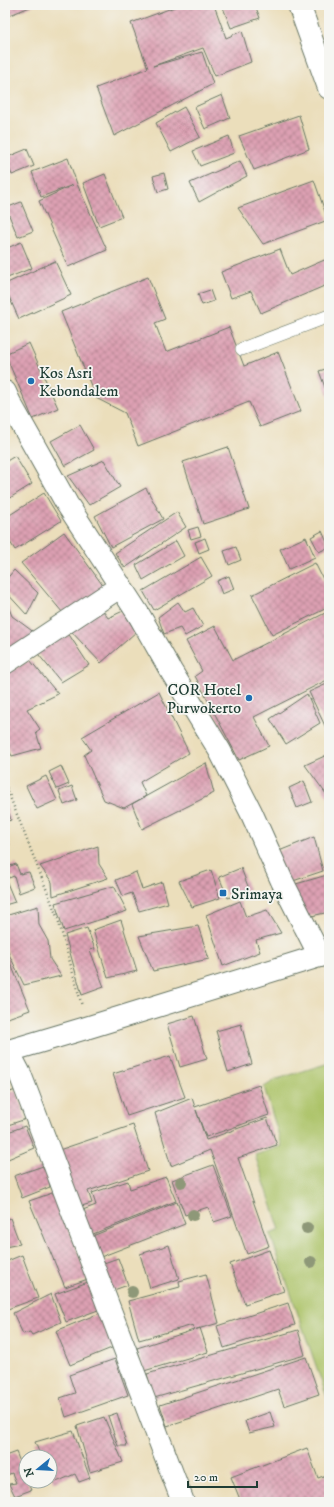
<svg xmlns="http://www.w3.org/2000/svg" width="334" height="1507" font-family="'IM FELL DW Pica',serif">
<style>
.grass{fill:#acc368;stroke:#66804e}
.building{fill:url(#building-cross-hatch)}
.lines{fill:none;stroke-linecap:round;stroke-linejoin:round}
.lane-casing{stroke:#667563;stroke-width:14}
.street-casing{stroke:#667563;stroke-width:24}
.secondary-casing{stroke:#667563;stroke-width:24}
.primary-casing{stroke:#667563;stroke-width:24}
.path{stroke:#667563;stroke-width:2.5;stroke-dasharray:1 3;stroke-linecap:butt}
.lane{stroke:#fff;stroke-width:13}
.street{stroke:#fff;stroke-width:22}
.secondary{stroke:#fff;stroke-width:22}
.primary{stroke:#fff;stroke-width:22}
.tree{fill:#8e9878}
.poi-dot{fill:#1f6fb2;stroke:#f6f6f2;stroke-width:1.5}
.labels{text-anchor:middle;stroke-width:3.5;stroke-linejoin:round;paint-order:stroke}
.poi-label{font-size:16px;fill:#1f3d34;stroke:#f6f6f2;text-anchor:start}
</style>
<defs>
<pattern id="building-cross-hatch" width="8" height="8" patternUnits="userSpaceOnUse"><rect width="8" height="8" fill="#dda0b3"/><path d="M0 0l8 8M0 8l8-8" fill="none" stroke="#b38492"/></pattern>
</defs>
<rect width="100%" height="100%" fill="#f6f6f2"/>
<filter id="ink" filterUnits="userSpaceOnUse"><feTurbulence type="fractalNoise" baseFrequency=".025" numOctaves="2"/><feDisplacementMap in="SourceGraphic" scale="8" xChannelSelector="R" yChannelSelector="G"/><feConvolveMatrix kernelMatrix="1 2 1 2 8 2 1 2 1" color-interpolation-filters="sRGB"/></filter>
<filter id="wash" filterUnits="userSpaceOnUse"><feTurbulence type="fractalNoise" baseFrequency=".012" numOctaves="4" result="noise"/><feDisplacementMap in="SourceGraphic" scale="16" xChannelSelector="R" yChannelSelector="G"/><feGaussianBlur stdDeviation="0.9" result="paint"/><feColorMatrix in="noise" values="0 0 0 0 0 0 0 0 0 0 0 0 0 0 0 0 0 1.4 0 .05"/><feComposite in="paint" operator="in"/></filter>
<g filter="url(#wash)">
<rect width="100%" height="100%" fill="#ebdebb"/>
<path class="grass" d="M329,1063v340l-59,-169 10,-4 -25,-75 27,-9 -18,-59 13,-8z"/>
<g id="blocks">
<path class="building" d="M5,5h30l-30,12z
M180,5h34l12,33 16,-7 9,31 -36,14 -12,-28 -50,18 49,-14 11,32 -99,52 -18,-48 52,-20 -17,-45z
M222,5h33l5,13 -29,10z
M222,95l8,23 -25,11 -10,-22z
M184,107l16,30 -29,15 -15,-29z
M299,115l10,34 -55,21 -15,-34z
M229,136l5,17 -34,13 -7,-15z
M27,149l7,17 -22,9 -7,-17z
M68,158l9,26 30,66 -39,17 -29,-66 34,-16 -32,12 -9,-25z
M240,161l7,15 -48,26 -9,-19z
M164,173l4,16 -10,3 -5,-16z
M105,174l17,43 -23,9 -16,-43z
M314,180l14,40 -65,24 -25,-36z
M21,202l12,29 -15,6 -12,-29z
M21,242l11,26 -27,11v-30z
M280,249l10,26 39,-17v26l-68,29 -10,-22 -20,7 -10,-26z
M55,261l16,34 -52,24 -14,-31v-4z
M148,277l17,42 -10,4 11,29 63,-25 15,39 34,-14 23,59 -41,16 -11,-25 -111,44 -13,-33 -29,-15 -35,-86z
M210,290l4,11 -12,4 -4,-11z
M29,343l29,65 -25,11 -28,-65z
M329,368v30l-10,-27z
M80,425l14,25 -29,16 -14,-25z
M228,447l21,62 -46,15 -20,-62z
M15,456l17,28 -27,17v-39z
M104,460l16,27 -31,18 -21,-29z
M146,488l17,31 -52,28 -16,-31z
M44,493l17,28 -46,29 -10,-16v-16z
M177,512l9,15 -61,41 -10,-15z
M198,527l3,9 -10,3 -3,-9z
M322,531l7,16 -10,5 -8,-15z
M64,532l40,55 -36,32 -47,-56z
M306,537l9,20 -26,12 -9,-20z
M205,538l4,11 -10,4 -4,-11z
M176,541l8,15 -41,24 -7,-15z
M236,547l5,13 -12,5 -5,-14z
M201,557l11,19 -58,34 -11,-19z
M315,563l14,28v16l-57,28 -20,-40z
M14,570l24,23 -11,22 -22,-24v-10z
M229,576l5,13 -12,5 -5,-13z
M5,598l7,18 27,20 -28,16 -6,-8z
M178,602l7,10 8,-4 10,18 -18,10 -5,-8 -16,6 -6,-17z
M99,605l9,13 15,-7 13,21 -35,31 -33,-35z
M329,611v68l-75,38 15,29 -30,14 -44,-84 7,-5 -16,-30 29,-15 18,34z
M64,627l25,38 -28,17 -27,-33z
M30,660l28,34 -31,15 13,20 -4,3 5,16 -29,8 -7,-13v-69z
M329,683v44l-3,1 -17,-36z
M159,692l30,61 -49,29 6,14 -22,12 -20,-8 -20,-45 7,-5 -9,-13z
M307,694l13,29 -34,21 -16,-25z
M329,754v44l-24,-33z
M206,763l8,30 -72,36 -10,-25z
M61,766l8,18 -12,5 -8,-17z
M46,776l11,24 -20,9 -11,-23z
M304,781l8,21 -15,6 -8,-20z
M72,786l5,14 -13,5 -5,-14z
M5,802l6,18 -6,2z
M5,833l5,12 -5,1z
M314,837l9,34 -36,12 -13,-30z
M98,846l1,18 9,14 -55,18 -1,-14 -12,-16z
M16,864l4,10 9,-2 6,15 -16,6 -5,-17 -5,2 -4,-10z
M241,868l8,21 -21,9 -9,-21z
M211,870l9,28 -28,9 -13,-26z
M136,872l6,17 20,-7 6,21 -29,8 -7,-18 -9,3 -7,-16z
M327,875l2,5v32l-26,6 -14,-32z
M5,878l10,24 -10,3z
M114,886l13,25 -63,20 -9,-28z
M240,901l6,16 21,-7 14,23 -25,7 4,12 -37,14 -17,-51z
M38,906l1,19 9,16 2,18 11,17 -37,9 -19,-39v-30z
M121,920l16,51 -29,7 -15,-48z
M198,926l11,33 -56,12 -14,-35z
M87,928l8,21 -5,1 14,37 -22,8 -17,-60z
M5,950l25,60 -25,9z
M194,1016l13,43 -27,8 -13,-43z
M241,1024l11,40 -24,8 -12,-41z
M170,1056l15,41 -58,19 -14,-42z
M5,1078l5,14 6,-2 10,29 -21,7z
M259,1085l10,30 -63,22 -10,-27 10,30 61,-22 10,27 -39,13 31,88 -22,8 -37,-104 -39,16 -16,-53 37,-15 3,9z
M133,1125l15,46 -60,20 4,12 -14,4 -19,-57z
M25,1126l9,22 -26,11 -3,-5v-21z
M46,1165l4,22 -28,11 -8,-22z
M213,1165l19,51 -18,6 -6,-15 -23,8 -13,-35z
M166,1177l10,24 -88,35 -8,-25 16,-6 -4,-12 36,-12 2,8z
M55,1192l33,87 -23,8 -36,-86z
M177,1202l8,22 -87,34 -8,-21z
M10,1218l10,26 -15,3v-27z
M169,1245l10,34 -29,9 -10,-34z
M269,1250l15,41 -39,13 -15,-40z
M22,1255l16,43 -33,12v-48z
M118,1258l10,27 -17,6 -10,-27z
M206,1274l13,49 -25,7 -1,-5 -54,15 -11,-39 52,-14 -1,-6z
M88,1282l10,28 -32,12 -11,-28z
M51,1294l10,28 -29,13 -2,-3 -7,2 -10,-21z
M288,1303l7,22 -71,23 -7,-22z
M100,1313l14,34 -44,18 -14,-34z
M200,1328l8,24 -64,19 -7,-23z
M298,1330l7,25 -151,43 -7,-24z
M306,1357l13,37 -35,12 -6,-17 -111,37 -7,-21z
M115,1359l13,36 -62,22 -6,-19 15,-5 -6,-18z
M270,1412l5,15 -26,6 -4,-12z
M117,1413l10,33h-9l-10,-30z
M104,1417l19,45 -33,10 -13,-46z
M73,1431l17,47 -11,4 -4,-8 -21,9 -4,-14v-12h-9l-6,-15z
M307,1448l11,30 11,-4v28h-88l-10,-25z
M16,1452l10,25v4h1l4,9 -16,6 -6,-12 7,-1 -4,-10 -5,2 -2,-6v-13z"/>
</g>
</g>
<g filter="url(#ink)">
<use href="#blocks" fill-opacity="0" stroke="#667563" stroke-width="1"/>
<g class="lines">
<defs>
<path id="lane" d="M242,349l87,-33"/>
<path id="street" d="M5,392l5,11 57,101 72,111 32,56 49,80 31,61 31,69 38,75
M5,663l116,-77
M8,1051l12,23 163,428"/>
<path id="secondary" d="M5,1052l81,-24 243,-75"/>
<path id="primary" d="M299,5l30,83"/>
</defs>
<use href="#lane" class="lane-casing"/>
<use href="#street" class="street-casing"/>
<use href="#secondary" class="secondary-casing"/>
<use href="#primary" class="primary-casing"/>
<path class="path" d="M5,784l53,135 24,87"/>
<use href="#lane" class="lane"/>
<use href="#street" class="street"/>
<use href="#secondary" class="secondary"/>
<use href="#primary" class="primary"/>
</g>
<g class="tree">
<circle cx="181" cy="1182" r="6"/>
<circle cx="193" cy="1215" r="6"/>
<circle cx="307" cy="1228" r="6"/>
<circle cx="311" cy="1262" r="6"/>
<circle cx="132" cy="1292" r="6"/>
</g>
</g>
<g class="poi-dot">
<circle cx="31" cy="381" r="4"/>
<circle cx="249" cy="698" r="4"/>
<rect x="219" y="889" width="8" height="8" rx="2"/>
</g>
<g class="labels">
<g class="poi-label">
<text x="39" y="378">Kos Asri<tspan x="39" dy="18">Kebondalem</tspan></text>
<text x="241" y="695" text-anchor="end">COR Hotel<tspan x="241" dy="18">Purwokerto</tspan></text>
<text x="231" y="899">Srimaya</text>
</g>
</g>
<rect width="334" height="1507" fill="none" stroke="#f6f6f2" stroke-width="20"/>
<g transform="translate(38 1469) rotate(252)"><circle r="19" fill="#f6f6f2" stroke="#a0aca6"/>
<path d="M0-3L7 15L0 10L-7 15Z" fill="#1f6fb2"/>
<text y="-6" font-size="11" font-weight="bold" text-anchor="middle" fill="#1f3d34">N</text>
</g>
<path d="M188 1481v6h69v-6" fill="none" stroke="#1f3d34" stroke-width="2"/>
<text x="194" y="1481" font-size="12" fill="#1f3d34" stroke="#f6f6f2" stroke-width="3" paint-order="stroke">20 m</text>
</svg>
